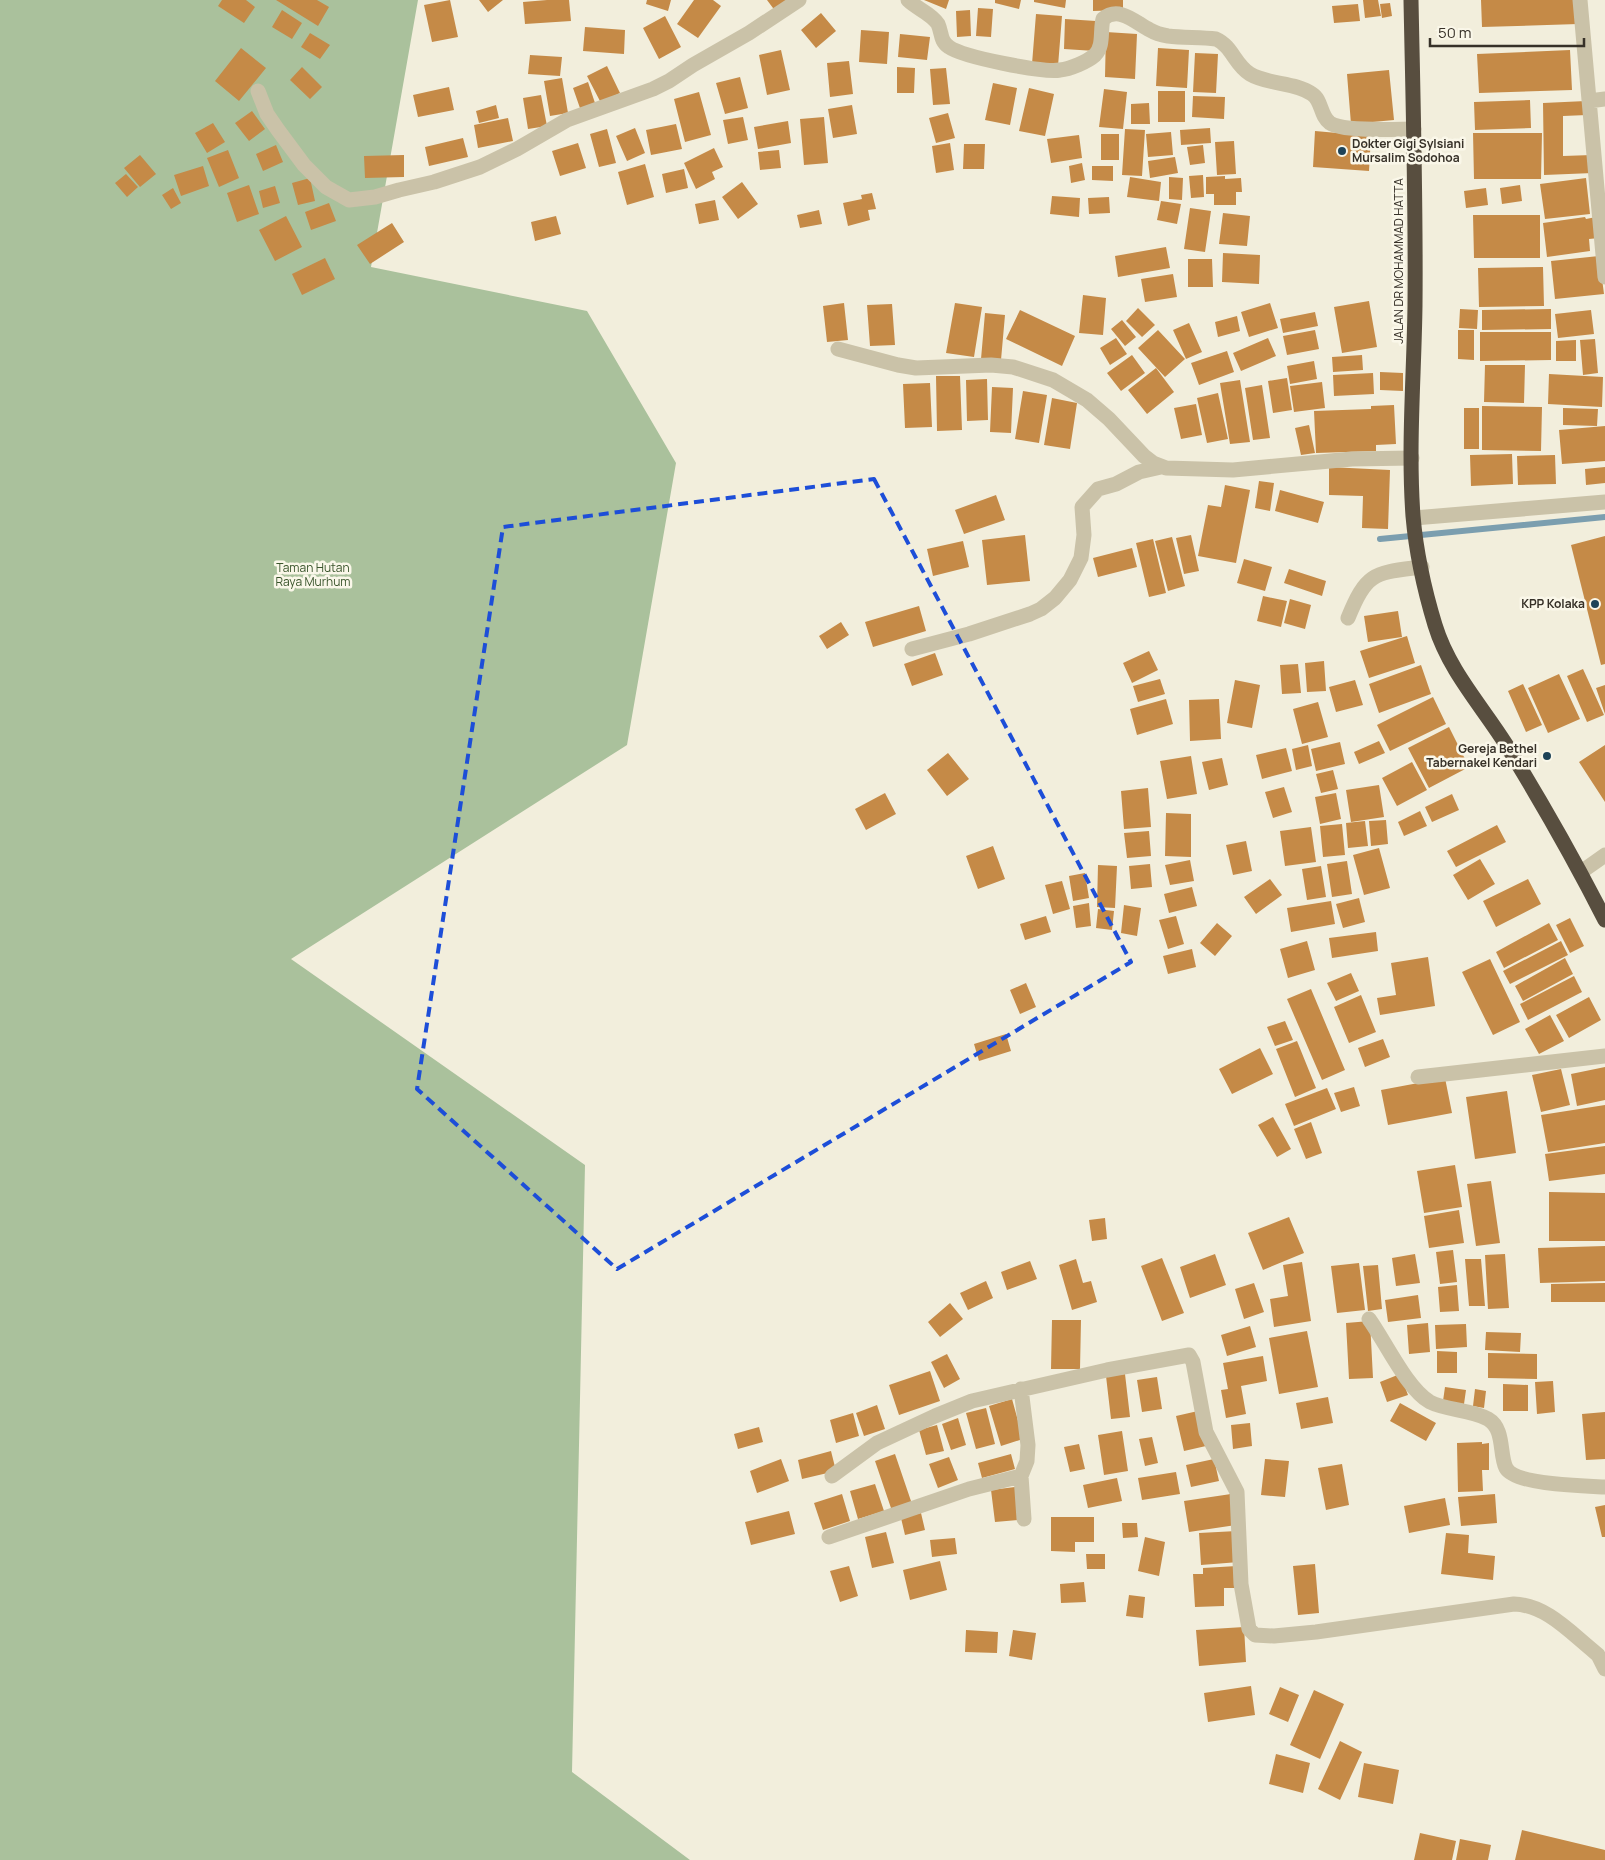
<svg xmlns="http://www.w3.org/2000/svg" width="1605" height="1860" font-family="Manrope,sans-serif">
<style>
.green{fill:#aac19c}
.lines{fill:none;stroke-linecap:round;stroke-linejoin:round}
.stream{stroke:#7b9eaf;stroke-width:6}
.building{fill:#c58a47}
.street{stroke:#cac2a8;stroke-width:15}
.highway{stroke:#584e3f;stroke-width:15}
.marked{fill:none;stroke:#1d4ed8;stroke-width:4;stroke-dasharray:10 6;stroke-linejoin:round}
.poi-dot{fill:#1e4358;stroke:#faf7e9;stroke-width:2}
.labels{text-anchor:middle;stroke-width:5;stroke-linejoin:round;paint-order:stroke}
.poi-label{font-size:12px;font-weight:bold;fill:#373128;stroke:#faf7e9;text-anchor:end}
.street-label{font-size:12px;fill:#373128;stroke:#faf7e9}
.park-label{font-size:12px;fill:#3a552c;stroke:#faf7e9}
</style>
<rect width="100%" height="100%" fill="#f2eedc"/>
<path class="green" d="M0,0h418l-47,267 216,44 89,152 -49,282 -336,214 294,206 -13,607 118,88h-690z"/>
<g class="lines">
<path class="stream" d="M1380,539l225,-22"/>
</g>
<path class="building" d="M222,0h24l9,7 -11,16 -26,-17z
M276,0h41l12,7 -11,19z
M450,0l8,37 -26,5 -8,-37z
M479,0h24l-15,12z
M547,0h22l2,21 -46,3 -2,-22z
M647,0h24l-3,11 -22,-7z
M694,0h19l8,6 -23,32 -21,-14z
M767,0h22l-13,12z
M924,0h25l-3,9z
M995,0h26l-2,9 -24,-6z
M1034,0h32l-1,8 -31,-6z
M1093,0h30v10l-30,1z
M1363,0h15l3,16 -16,2z
M1481,0h96l1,24 -96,3z
M1390,3l2,13 -10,2 -2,-14z
M1358,4l2,17 -26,2 -2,-17z
M978,8l15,1 -2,28 -15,-1z
M282,10l20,13 -10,16 -20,-12z
M970,10l1,26 -14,1 -1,-26z
M821,13l15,18 -20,17 -15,-18z
M1036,14l26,2 -4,50 -26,-2z
M665,16l16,31 -22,12 -16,-31z
M1065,19l31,2 -1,30 -31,-2z
M585,27l40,3 -1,24 -41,-3z
M861,30l28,2 -2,32 -28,-2z
M1106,32l31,2 -2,45 -30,-2z
M310,33l20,12 -10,14 -19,-12z
M900,34l30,3 -3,23 -29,-3z
M241,48l25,20 -27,33 -24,-20z
M1158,48l31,2 -2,38 -31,-2z
M781,50l9,40 -23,5 -8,-40z
M1570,50l2,40 -93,3 -2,-39z
M1195,53l23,1 -2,39 -23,-1z
M530,55l32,2 -2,19 -32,-2z
M849,61l4,33 -23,3 -3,-34z
M607,66l13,27 -19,10 -14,-27z
M302,67l20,20 -12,12 -20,-19z
M897,67l18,1 -1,25h-17z
M946,68l4,36 -17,1 -3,-36z
M1389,70l5,50 -43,4 -4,-50z
M740,77l8,31 -23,6 -9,-31z
M562,78l6,35 -18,3 -6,-35z
M588,82l8,24 -15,5 -8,-23z
M993,83l24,5 -7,37 -25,-5z
M449,87l5,23 -36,7 -5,-22z
M1029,88l25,6 -9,42 -26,-5z
M1104,89l23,3 -4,37 -24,-2z
M1158,91h27v31h-27z
M699,92l12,43 -26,7 -11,-43z
M541,95l6,31 -19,3 -5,-31z
M1193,96l32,1 -1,22 -32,-2z
M1530,100l1,28 -56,2 -1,-28z
M1586,101l1,14 -24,1v40l29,-1 1,18 -49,2 -1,-72z
M1149,103l1,21h-19v-20z
M496,105l3,13 -20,5 -3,-12z
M852,105l5,29 -24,4 -5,-29z
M252,111l13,18 -16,12 -14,-18z
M948,113l7,25 -19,5 -7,-25z
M743,117l5,23 -20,4 -5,-24z
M824,117l4,46 -24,2 -4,-46z
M508,118l5,23 -35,7 -4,-23z
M788,121l3,22 -33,6 -4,-22z
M213,123l12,19 -18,11 -12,-20z
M676,124l6,25 -31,6 -5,-25z
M635,128l10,25 -18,8 -11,-25z
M1210,128l1,15 -30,2 -1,-15z
M607,129l9,34 -17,4 -9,-33z
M1125,129l20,1 -3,46 -20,-1z
M1315,131l56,5 -2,35 -56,-4z
M1171,132l2,23 -25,2 -2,-23z
M1473,133h69l-1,46h-67z
M1101,134h18v26h-18z
M1079,135l3,23 -31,5 -4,-24z
M463,138l5,19 -39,9 -4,-19z
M1234,141l2,33 -19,1 -2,-33z
M578,143l8,25 -26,8 -8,-25z
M950,143l4,27 -18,3 -4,-27z
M964,144h21l-1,25h-21z
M276,145l7,17 -20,9 -7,-17z
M1203,145l2,18 -15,2 -3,-18z
M714,148l9,19 -11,5 3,7 -19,10 -12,-26z
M228,150l11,28 -20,9 -12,-29z
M779,150l2,18 -21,2 -2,-18z
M140,155l16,19 -16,13 -16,-19z
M404,155v22l-39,1 -1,-22z
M1175,157l3,16 -28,5 -2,-17z
M1082,163l3,17 -14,3 -2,-17z
M645,164l9,33 -27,8 -9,-33z
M203,166l6,20 -28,10 -7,-21z
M1092,166h21v15l-21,-1z
M684,169l4,19 -22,5 -4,-19z
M126,174l12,13 -11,10 -12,-14z
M1203,175l1,22 -13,1 -2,-22z
M1225,176v3l16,-1 1,14h-6v13h-22v-11h-8v-17z
M1130,177l31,5 -2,19 -32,-4z
M1169,177l14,1 -1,22 -13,-1z
M310,178l5,23 -17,4 -6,-22z
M1586,178l4,36 -45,5 -5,-35z
M742,182l16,22 -20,15 -16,-22z
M249,185l10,29 -22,8 -10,-29z
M1520,185l2,16 -20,3 -2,-16z
M275,186l5,17 -17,5 -4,-17z
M173,188l8,15 -10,6 -9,-14z
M1486,188l2,17 -22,3 -2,-17z
M872,193l4,16 -8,1 2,10 -22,6 -5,-23 19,-4 -1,-4z
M1052,196l28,2 -1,19 -29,-3z
M1109,197l1,16 -21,1 -1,-16z
M715,200l4,20 -20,4 -4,-20z
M1161,201l20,3 -4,20 -20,-4z
M329,203l7,18 -25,9 -6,-18z
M1190,208l21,3 -6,41 -21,-3z
M819,210l3,14 -22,4 -3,-13z
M1223,213l27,3 -3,30 -28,-2z
M1473,215h67v43h-66z
M286,216l16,31 -27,14 -16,-31z
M556,216l5,18 -26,7 -4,-19z
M1585,217l1,2 10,-2 3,21 -10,1 1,12 -43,6 -4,-34z
M392,223l12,19 -34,22 -13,-19z
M1166,247l4,21 -52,9 -3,-21z
M1223,253l37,2 -1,29 -37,-2z
M1599,256l5,38 -49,5 -4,-38z
M325,258l10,21 -33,16 -10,-21z
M1188,259h24l1,28h-25z
M1543,267l1,39 -65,1 -1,-39z
M1173,274l4,23 -32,5 -4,-23z
M1083,295l23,3 -3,37 -24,-2z
M1369,301l8,46 -35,6 -8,-46z
M844,303l4,37 -21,2 -4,-36z
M955,303l27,4 -8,50 -28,-4z
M1270,303l8,25 -29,9 -8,-25z
M892,304l3,41 -25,1 -3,-41z
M1138,308l17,17 -13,12 -16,-16z
M1460,309l18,1 -1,19 -18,-1z
M1551,309v20l-69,1v-20z
M1020,310l55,26 -13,30 -56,-27z
M1591,310l3,24 -36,4 -3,-24z
M1315,312l3,14 -35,7 -3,-14z
M985,313l20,2 -4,45 -20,-1z
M1237,316l3,15 -22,6 -3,-15z
M1122,320l14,17 -11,9 -14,-17z
M1189,323l13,29 -16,7 -13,-29z
M1158,330l27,29 -20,18 -27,-29z
M1315,330l4,19 -32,6 -4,-19z
M1458,330h16v30l-16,-1z
M1480,332h71v28l-71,1z
M1116,338l11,16 -17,11 -10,-17z
M1268,338l8,18 -35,15 -8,-18z
M1595,339l3,34 -15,2 -3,-35z
M1576,340v21h-20v-20z
M1227,351l7,21 -35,13 -8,-22z
M1132,355l13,18 -24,18 -14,-18z
M1362,355l1,15 -30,2 -1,-15z
M1314,361l3,18 -27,5 -3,-18z
M1485,365h40l-1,38 -40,-1z
M1156,368l18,24 -27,22 -19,-24z
M1380,372l23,1v18l-23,-1z
M1373,373l1,21 -40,2 -1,-21z
M1549,374l54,3 -1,30 -54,-3z
M936,376h24l2,54 -25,1z
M1287,378l5,32 -19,3 -5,-32z
M987,379l1,41 -21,1 -1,-41z
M1240,380l10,62 -20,2 -10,-61z
M1322,382l3,26 -31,4 -4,-26z
M930,383l2,44 -27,1 -2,-44z
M1262,385l8,53 -17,2 -8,-52z
M992,387l21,1 -2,45 -21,-1z
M1023,391l24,4 -8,48 -24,-4z
M1218,393l10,46 -21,4 -10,-45z
M1052,398l25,5 -7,46 -26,-4z
M1196,404l6,31 -21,4 -7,-31z
M1394,405l2,39 -20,1v6l-60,2 -2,-42 57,-2v-3z
M1482,406l60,1 -1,44 -59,-1z
M1464,408h15v41h-15z
M1563,408l35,1 -1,17 -34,-1z
M1309,425l6,28 -14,2 -6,-27z
M1605,426v35l-43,3 -3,-34z
M1512,454l1,30 -42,2 -1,-31z
M1555,455l1,29 -38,1 -1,-29z
M1329,467l61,3 -2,59 -26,-1 1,-32 -34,-1z
M1605,467v16l-19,2 -1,-16z
M1259,481l15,2 -4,28 -15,-3z
M1225,485l25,5 -14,73 -38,-7 10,-51 13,2z
M1280,490l44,12 -6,21 -43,-12z
M996,495l9,25 -41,14 -9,-24z
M1025,535l5,46 -43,4 -5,-45z
M1191,535l8,36 -15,3 -8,-36z
M1605,536v128l-4,1 -30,-120z
M1172,537l13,49 -17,5 -13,-50z
M1153,539l13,54 -17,4 -13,-54z
M963,541l6,26 -36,9 -6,-27z
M1132,548l5,19 -39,10 -5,-19z
M1244,559l28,8 -7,24 -28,-8z
M1289,569l37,12 -4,15 -38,-13z
M1263,596l24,5 -6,26 -24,-6z
M1290,599l21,6 -6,24 -21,-6z
M919,606l7,25 -53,16 -8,-25z
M1398,611l4,26 -34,5 -4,-26z
M841,622l8,13 -22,14 -8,-13z
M1407,636l8,27 -46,15 -9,-27z
M1149,651l9,19 -26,13 -9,-20z
M935,653l8,22 -31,11 -8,-22z
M1324,661l2,30 -19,1 -2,-29z
M1298,664l3,29 -19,1 -2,-29z
M1421,665l10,29 -52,19 -10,-29z
M1583,669l21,46 -17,7 -20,-46z
M1559,674l21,45 -32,14 -20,-45z
M1160,679l5,15 -27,8 -5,-16z
M1235,680l25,5 -8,43 -25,-5z
M1355,680l8,25 -27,7 -7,-25z
M1523,684l19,41 -16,7 -18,-41z
M1605,685v29l-9,-26z
M1433,697l13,27 -56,27 -13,-26z
M1166,699l7,25 -36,11 -7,-26z
M1219,699l2,40 -31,2 -1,-41z
M1318,702l10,35 -26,7 -9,-35z
M1449,727l20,40 -40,21 -21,-40z
M1379,741l6,12 -26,11 -5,-12z
M1340,742l5,22 -29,7 -5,-22z
M1308,745l4,21 -16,4 -4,-21z
M1605,745v57l-26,-40z
M1286,748l6,23 -30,8 -6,-24z
M948,753l21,26 -22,17 -20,-26z
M1191,756l6,38 -30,5 -7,-38z
M1222,758l6,27 -19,5 -7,-28z
M1412,762l15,28 -30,16 -15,-28z
M1333,770l5,19 -17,4 -5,-19z
M1379,785l5,32 -33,5 -5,-32z
M1284,787l8,25 -19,6 -8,-26z
M1148,788l3,39 -27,2 -3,-38z
M885,793l11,21 -30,16 -11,-21z
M1336,793l5,26 -21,5 -5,-27z
M1452,794l7,16 -27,12 -7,-15z
M1420,811l7,15 -23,10 -6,-14z
M1166,813l25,1v43l-26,-1z
M1386,820l2,24 -17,2 -2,-25z
M1365,821l3,25 -20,2 -2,-25z
M1342,824l3,31 -22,2 -3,-31z
M1497,825l9,17 -50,25 -9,-16z
M1311,827l5,35 -31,4 -5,-35z
M1149,831l2,25 -24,2 -3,-25z
M1246,841l6,30 -19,4 -7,-30z
M993,846l12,33 -27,10 -12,-33z
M1379,848l11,40 -26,7 -11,-40z
M1480,859l15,25 -27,16 -15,-25z
M1190,860l4,21 -24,4 -5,-20z
M1347,861l5,33 -20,3 -5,-33z
M1150,864l2,23 -21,2 -2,-23z
M1098,865l19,1 -2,42 -18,-1z
M1321,866l5,31 -19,3 -5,-31z
M1085,873l4,25 -16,3 -4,-25z
M1270,879l12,16 -26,19 -12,-17z
M1528,879l13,25 -45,23 -13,-26z
M1062,881l8,28 -17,5 -8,-29z
M1192,887l5,19 -28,7 -5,-19z
M1359,898l6,24 -22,6 -7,-24z
M1331,901l4,23 -44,8 -4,-24z
M1089,903l2,23 -15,2 -3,-22z
M1124,905l17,3 -4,28 -16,-3z
M1098,909l16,2 -2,19 -16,-2z
M1046,916l5,16 -26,8 -5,-16z
M1176,916l8,28 -16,5 -9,-29z
M1570,918l14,28 -14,7 -14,-28z
M1217,923l15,13 -17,20 -15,-13z
M1549,923l9,17 -54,28 -8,-16z
M1376,932l2,19 -46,7 -3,-20z
M1307,941l8,29 -27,8 -8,-29z
M1561,941l7,14 -58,29 -7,-13z
M1192,949l4,18 -28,7 -5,-18z
M1428,957l7,49 -55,9 -3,-17 19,-3 -5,-32z
M1565,958l8,16 -50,27 -8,-15z
M1490,959l30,63 -27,13 -31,-63z
M1351,973l8,18 -23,10 -9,-18z
M1574,976l8,16 -54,28 -8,-16z
M1026,983l10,24 -16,7 -10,-24z
M1311,989l34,81 -23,10 -35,-81z
M1361,995l15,37 -27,11 -15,-36z
M1589,997l12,23 -32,18 -13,-23z
M1550,1015l14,26 -25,13 -14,-25z
M1285,1021l8,19 -18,6 -8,-19z
M1006,1034l5,17 -32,10 -5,-17z
M1383,1039l7,18 -25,10 -7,-19z
M1297,1041l19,47 -21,9 -19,-48z
M1260,1048l13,26 -41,20 -13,-25z
M1605,1067v33l-28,6 -6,-32z
M1561,1069l9,36 -29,7 -9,-37z
M1445,1078l7,35 -64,12 -7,-35z
M1354,1087l6,19 -19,6 -7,-19z
M1327,1088l9,21 -42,17 -9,-22z
M1507,1091l9,62 -41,6 -9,-62z
M1605,1105v38l-57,9 -7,-37z
M1273,1117l18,32 -14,8 -19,-32z
M1311,1122l11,31 -16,6 -12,-30z
M1605,1146v28l-56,7 -4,-27z
M1455,1165l7,42 -38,6 -7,-42z
M1491,1181l9,62 -24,3 -9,-62z
M1549,1192l56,1v48h-56z
M1459,1210l5,33 -35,5 -5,-32z
M1289,1217l15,36 -41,17 -15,-37z
M1105,1218l2,21 -15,2 -3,-21z
M1605,1246v35l-65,2 -2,-35z
M1453,1250l4,32 -17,2 -4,-32z
M1215,1254l11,31 -36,13 -10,-31z
M1415,1254l5,29 -24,3 -4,-28z
M1505,1254l4,54 -21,1 -3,-54z
M1162,1258l22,55 -22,8 -21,-55z
M1076,1259l7,24 8,-2 6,21 -25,8 -13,-45z
M1465,1259h16l4,47h-16z
M1030,1261l7,18 -30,11 -6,-18z
M1302,1262l9,59 -37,6 -4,-28 18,-3 -5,-31z
M1359,1263l6,47 -28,3 -6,-47z
M1378,1265l4,44 -14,2 -5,-45z
M986,1281l7,17 -25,12 -8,-17z
M1254,1283l10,29 -20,7 -9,-30z
M1605,1283v19h-54v-18z
M1457,1285l2,26 -19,1 -2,-25z
M1418,1295l3,23 -33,4 -3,-22z
M950,1303l13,16 -23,18 -12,-15z
M1052,1320h29l-1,49h-29z
M1370,1321l3,57 -24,1 -3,-56z
M1428,1323l2,29 -21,2 -2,-29z
M1466,1324l1,23 -31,2 -1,-24z
M1250,1326l6,21 -29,9 -6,-21z
M1307,1331l11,56 -39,7 -10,-56z
M1486,1332l35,1 -1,19 -35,-2z
M1437,1351l20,1v21h-20z
M1488,1353l49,1v25l-49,-1z
M947,1354l13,25 -16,9 -13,-26z
M1263,1356l4,25 -26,5 5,28 -20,4 -5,-28 7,-1 -5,-26z
M930,1371l10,30 -41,14 -10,-30z
M1125,1374l5,43 -19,2 -5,-43z
M1400,1374l8,21 -21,7 -7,-20z
M1157,1377l5,32 -20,3 -5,-32z
M1553,1381l2,31 -18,2 -2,-32z
M1503,1384l25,1v26h-25z
M1445,1387l21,3 -2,14 -21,-3z
M1475,1389l11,2 -2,17 -11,-2z
M1328,1397l5,26 -32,6 -5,-26z
M1012,1399l11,40 -22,7 -12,-40z
M1400,1403l36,20 -10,18 -36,-20z
M877,1405l8,24 -21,7 -8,-23z
M986,1408l9,36 -19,5 -10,-36z
M1198,1411l8,35 -22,5 -8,-35z
M1605,1412v47l-19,1 -4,-46z
M853,1413l6,23 -23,7 -6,-23z
M958,1418l8,27 -15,5 -9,-26z
M1250,1423l2,23 -19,3 -2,-24z
M937,1425l7,26 -18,4 -7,-25z
M759,1427l4,15 -25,7 -4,-15z
M1122,1431l6,40 -24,4 -6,-40z
M1152,1437l6,26 -13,3 -6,-27z
M1482,1442v2l7,-1v27h-7l1,21 -25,1 -1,-49z
M1079,1444l6,25 -15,3 -6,-25z
M831,1451l5,20 -34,8 -4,-19z
M895,1454l17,50 -20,7 -17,-50z
M1011,1454l4,15 -33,9 -4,-15z
M949,1457l9,23 -20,8 -9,-24z
M781,1459l8,22 -32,12 -7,-22z
M1214,1459l5,22 -28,6 -5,-22z
M1265,1459l24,2 -4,36 -24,-2z
M1342,1464l7,41 -23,5 -8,-42z
M1176,1472l4,22 -38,6 -4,-22z
M1117,1478l5,23 -34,7 -5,-23z
M875,1484l9,27 -26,8 -8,-28z
M1015,1487l4,33 -24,2 -4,-32z
M842,1494l8,27 -27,9 -9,-27z
M1231,1494l5,31 -47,7 -5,-31z
M1495,1494l2,29 -36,3 -3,-29z
M1445,1498l5,27 -41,8 -5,-27z
M1605,1505v32h-3l-7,-30z
M789,1511l6,23 -44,11 -6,-23z
M921,1513l4,17 -20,5 -4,-17z
M1051,1517h43v25h-19v10l-24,-1z
M1122,1523h15l1,14 -15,1z
M1237,1531l2,31 -38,3 -2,-32z
M886,1532l8,31 -22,5 -7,-31z
M1446,1533l23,2 -1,18 27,3 -2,24 -52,-6z
M1145,1537l20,5 -6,34 -21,-5z
M955,1538l2,16 -25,3 -2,-17z
M1086,1554h19v15h-18z
M940,1561l7,29 -37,10 -7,-30z
M1315,1564l4,49 -21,2 -5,-49z
M849,1566l9,30 -18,6 -10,-31z
M1237,1566l1,22h-14v18l-29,1 -2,-33h10v-6z
M1084,1582l2,20 -25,1 -1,-19z
M1129,1595l16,2 -2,21 -17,-2z
M1244,1627l2,35 -47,4 -3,-36z
M966,1630l32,2 -1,21 -32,-1z
M1013,1630l23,3 -4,27 -23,-4z
M1251,1686l4,29 -47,7 -4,-29z
M1280,1687l19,8 -11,27 -19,-8z
M1314,1690l30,14 -24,55 -30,-14z
M1340,1741l22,11 -22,48 -22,-11z
M1276,1754l34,9 -7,30 -34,-9z
M1364,1763l35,7 -6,34 -35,-7z
M1522,1830l83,20v10h-90z
M1420,1833l36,8 -4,19h-38z
M1460,1839l31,6 -3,15h-32z"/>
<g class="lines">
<path class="street" d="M908,0c9,9 23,13 30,24 4,9 2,17 11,23 14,10 94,26 111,23 10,-1 27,-8 35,-15 9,-9 5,-24 8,-36 16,-14 33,4 47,11 5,3 12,5 18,6 16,2 32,1 48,3 16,7 19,26 34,35 18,11 46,8 62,20 10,6 8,22 18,29 14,9 65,6 84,6
M1580,0l25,277
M258,91l9,23 11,16 26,35 22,22 23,13 26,-3 24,-7 35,-8 46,-15 37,-18 50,-29 86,-31 16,-8 24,-16 56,-32 50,-33
M1589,101l16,-2
M838,349l60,16 18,3 75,-3 22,2 40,13 34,20 22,19 35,37 9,7 13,5 67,2 119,-11 60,-1
M1414,518l191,-16
M1348,618c19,-47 27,-45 74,-51
M912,649l57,-15 61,-20 11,-5 14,-11 15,-18 11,-22 3,-23 -2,-28 16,-18 18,-5 23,-12 22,-5
M1581,872l24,-17
M1418,1077l187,-21
M1369,1319c16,22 38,70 61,83 15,8 43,8 58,17 17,10 11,35 18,49 9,17 80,18 99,19
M1021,1389l7,56 -1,16 -6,15 3,43
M832,1476l45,-33 58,-27 37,-15 135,-31 82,-15 4,7 13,70 31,60 4,92 7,39 1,6 6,6 19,1 42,-4 198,-28c31,1 54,26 77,45l7,6 7,14
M829,1537l140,-48 52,-13"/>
<path class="highway" d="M1411,0c2,102 5,204 4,306 -1,70 -7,140 -2,210 3,35 12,76 22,109 14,46 47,81 72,121 35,57 68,115 98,174"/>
</g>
<path class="marked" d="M874,479l257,483 -514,307 -200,-180 86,-562z"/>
<g class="poi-dot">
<circle cx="1342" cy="151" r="5"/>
<circle cx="1595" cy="604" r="5"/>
<circle cx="1547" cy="756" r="5"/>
</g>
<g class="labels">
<g class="poi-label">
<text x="1352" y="148" text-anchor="start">Dokter Gigi Sylsiani<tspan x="1352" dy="14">Mursalim Sodohoa</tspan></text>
<text x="1585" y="608">KPP Kolaka</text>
<text x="1537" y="753">Gereja Bethel<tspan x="1537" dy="14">Tabernakel Kendari</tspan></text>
</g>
<g class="street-label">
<text transform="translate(1399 261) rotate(-90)" y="4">JALAN DR MOHAMMAD HATTA</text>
</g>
<g class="park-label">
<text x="313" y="572">Taman Hutan<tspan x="313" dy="14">Raya Murhum</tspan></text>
</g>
</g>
<path d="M1430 38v8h154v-8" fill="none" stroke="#373128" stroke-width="2.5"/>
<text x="1438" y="38" font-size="15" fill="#373128" stroke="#faf7e9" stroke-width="4" paint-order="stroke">50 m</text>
</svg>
